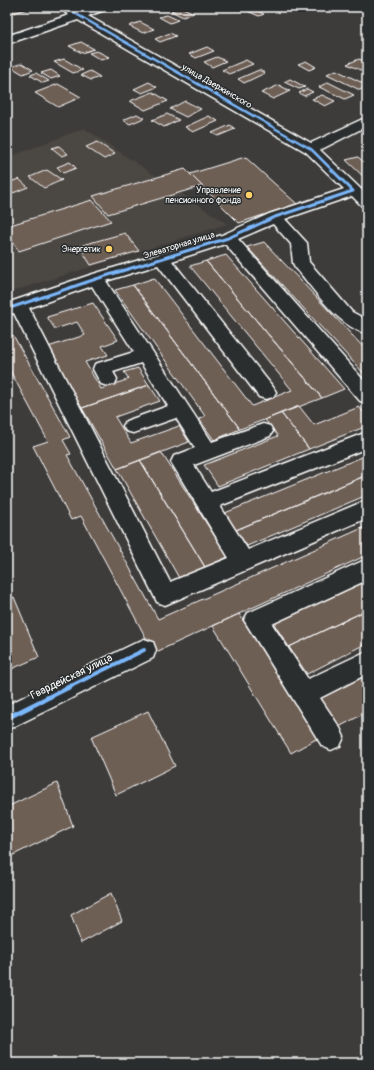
<svg xmlns="http://www.w3.org/2000/svg" width="374" height="1070" font-family="Pangolin,sans-serif">
<style>
.built{fill:#4c4642}
.building{fill:#6e5e55;stroke:#fff}
.lines{fill:none;stroke-linecap:round;stroke-linejoin:round}
.minor-casing{stroke:#fff;stroke-width:3}
.minor{fill:#2a2d2e;fill-rule:evenodd}
.cycleway-far3-casing{stroke:#2a2d2e;stroke-width:4}
.cycleway-far2-casing{stroke:#2a2d2e;stroke-width:5}
.cycleway-far1-casing{stroke:#2a2d2e;stroke-width:6}
.cycleway-casing{stroke:#2a2d2e;stroke-width:8}
.cycleway-far3{stroke:#7ab7fb;stroke-width:2.5}
.cycleway-far2{stroke:#7ab7fb;stroke-width:3}
.cycleway-far1{stroke:#7ab7fb;stroke-width:4}
.cycleway{stroke:#7ab7fb;stroke-width:5}
.poi-dot{fill:#ffd166;stroke:#2a2d2e;stroke-width:1.5}
.labels{text-anchor:middle;stroke-width:3;stroke-linejoin:round;paint-order:stroke}
.far-street-label{font-size:9px;fill:#fff;stroke:#2a2d2e}
.far-poi-label{font-size:9px;fill:#fff;stroke:#2a2d2e;text-anchor:end}
.street-label{font-size:11px;fill:#fff;stroke:#2a2d2e}
</style>
<rect width="100%" height="100%" fill="#3e3c3a"/>
<filter id="ink" filterUnits="userSpaceOnUse"><feTurbulence type="fractalNoise" baseFrequency=".025" numOctaves="2"/><feDisplacementMap in="SourceGraphic" scale="8" xChannelSelector="R" yChannelSelector="G"/><feConvolveMatrix kernelMatrix="1 2 1 2 8 2 1 2 1" color-interpolation-filters="sRGB"/></filter>
<g filter="url(#ink)">
<path class="built" d="M84,128l143,96 -220,69v-135z"/>
<path class="building" d="M10,7h14l3,2 -17,5 -3,-2v-4z
M181,7l13,6 -11,4 -12,-6z
M251,8l13,6 -5,2 -14,-6z
M167,15l11,5 -8,3 -11,-6z
M140,22l14,7 -11,4 -14,-7z
M170,33l6,3 -16,6 -5,-3z
M81,42l13,7 -12,4 -13,-7z
M207,47l7,4 -18,7 -7,-4z
M97,51l12,6 -8,3 -12,-7z
M217,57l9,4 -14,6 -8,-5z
M64,59l19,11 -10,3 -19,-11z
M359,59l8,3v11l-20,-9z
M246,60l7,4 -24,10 -7,-4z
M306,61l10,6 -7,3 -11,-6z
M22,63l11,7 -10,4 -12,-7z
M51,70l9,6 -9,3 -10,-6z
M259,70l6,3 -21,10 -6,-4z
M336,70l31,15v1l-7,4 -33,-16z
M90,71l10,6 -9,3 -10,-5z
M36,73l13,8 -6,2 -13,-8z
M290,79l15,8 -6,2 -15,-7z
M149,82l8,5 -15,6 -8,-4z
M328,82l26,13 -9,4 -26,-12z
M58,84l23,13 -23,10 -23,-14z
M279,85l11,6 -17,8 -12,-6z
M307,89l6,3 -9,4 -5,-3z
M153,92l15,9 -23,9 -15,-9z
M322,95l13,6 -10,5 -13,-7z
M185,101l16,8 -15,8 -16,-8z
M137,114l7,4 -14,6 -7,-4z
M167,114l12,6 -15,7 -12,-7z
M209,116l9,5 -25,11 -8,-5z
M230,125l5,4 -17,7 -6,-3z
M97,142l18,12 -11,5 -18,-12z
M59,146l9,8 -6,2 -10,-8z
M245,157l52,47 -58,19 -49,-49z
M358,157l9,8v15l-21,-20z
M70,162l6,6 -13,5 -6,-6z
M185,169l17,17 -94,28 -15,-18z
M47,170l15,10 -18,8 -14,-11z
M19,179l9,8 -15,6 -6,-5v-5z
M92,200l19,21 -92,30 -12,-16v-9z
M125,233l14,18 -48,14 -12,-19z
M264,242l103,109v26l-120,-130z
M226,255l118,134 -22,9 -116,-137z
M206,261l116,137 -82,31 -107,-144 21,-7 98,128 40,-16 -102,-124z
M133,285l107,144 -26,11 -15,-21 6,-3 -90,-126z
M93,303l25,37 -16,6 6,9 -23,7 16,27 28,-10 -5,-7 14,-4 11,17 -67,23 -37,-60 40,-13 -8,-13 -22,7 -8,-12z
M13,335l57,102 -7,3 8,14 -4,1 91,164 209,-93v29l-213,98 -73,-137 -10,4 -38,-74 15,-5 -41,-76v-28z
M149,385l11,16 -45,16 16,26 48,-17 10,16 -72,27 -35,-61z
M299,406l15,19 45,-18 8,9v10l-58,23 -28,-36z
M281,413l28,36 -91,37 -14,-21 74,-29 -13,-16z
M161,452l67,105 -23,10 -65,-107z
M367,455v20l-131,55 -11,-17z
M140,460l65,107 -26,11 -62,-109z
M367,475v20l-120,51 -11,-16z
M367,581v29l-78,37 -15,-23z
M14,597l25,60 -32,14v-71z
M367,610v33l-60,31 -18,-27z
M239,614l79,124 -27,15 -78,-127z
M367,675v37l-30,16 -18,-29z
M148,711l27,55 -59,29 -25,-58z
M57,783l16,43 -66,32v-51z
M111,893l11,28 -41,22 -10,-28z"/>
<g class="lines">
<defs>
<path id="minor" d="M58,7h14l8,4 12,-4h17l-2,2 -19,7 223,127 56,-26v9l-47,24 47,45v13l-5,-2 -10,-10 -67,23 22,24 2,19 43,50 15,8v14c-31,-9 -52,-44 -72,-67l-2,-4 -2,-19 -18,-20 -35,15 129,145v19l-7,-2 -135,-157 -53,17 101,126 3,5 -3,5 -7,2 -7,-2 -101,-132 -52,16 106,161 51,-18 7,2 3,5 -3,5 -76,29 17,27 156,-60v16l-147,58 28,44 119,-50v18l-202,87 -8,-3 -143,-289 -7,2v-12l83,-28 132,-40 47,-21 75,-25 -38,-37 -228,-132 -71,24v-8l62,-21zM92,286l42,66 -39,12 -2,5 8,15 7,2 7,-2 2,-5 -4,-7 28,-9 27,43 -42,15 -3,5 3,5 7,2 43,-15 19,30 -21,8 -3,6 58,96 -59,24 -141,-274z
M367,559v21l-95,44 36,55 59,-28v23l-47,24 20,30 4,9 -4,9 -9,4 -9,-4 -78,-126 4,-7z
M144,639l9,3 3,8 -3,8 -146,72v-25z"/>
</defs>
<use href="#minor" class="minor-casing"/>
<use href="#minor" class="minor"/>
<defs>
<path id="cycleway-far3" d="M64,7l247,142 22,22"/>
<path id="cycleway-far2" d="M7,309l89,-30 132,-41 47,-21 78,-26 -21,-21"/>
<path id="cycleway-far1" d="M69,687l75,-37"/>
<path id="cycleway" d="M7,718l64,-32"/>
</defs>
<use href="#cycleway-far3" class="cycleway-far3-casing"/>
<use href="#cycleway-far2" class="cycleway-far2-casing"/>
<use href="#cycleway-far1" class="cycleway-far1-casing"/>
<use href="#cycleway" class="cycleway-casing"/>
<use href="#cycleway-far3" class="cycleway-far3"/>
<use href="#cycleway-far2" class="cycleway-far2"/>
<use href="#cycleway-far1" class="cycleway-far1"/>
<use href="#cycleway" class="cycleway"/>
</g>
</g>
<g class="poi-dot">
<circle cx="249" cy="195" r="4"/>
<circle cx="109" cy="249" r="4"/>
</g>
<g class="labels">
<g class="far-street-label">
<text transform="translate(217 86) rotate(30)" y="3">улица Дзержинского</text>
<text transform="translate(179 245) rotate(-17)" y="3">Элеваторная улица</text>
</g>
<g class="far-poi-label">
<text x="241" y="193">Управление<tspan x="241" dy="10">пенсионного фонда</tspan></text>
<text x="101" y="252">Энергетик</text>
</g>
<g class="street-label">
<text transform="translate(71 676) rotate(-26)" y="4">Гвардейская улица</text>
</g>
</g>
<rect width="374" height="1070" fill="none" stroke="#2a2d2e" stroke-width="24"/>
<rect x="12" y="12" width="350" height="1046" fill="none" stroke="#fff" stroke-width="1.5" filter="url(#ink)"/>
</svg>
